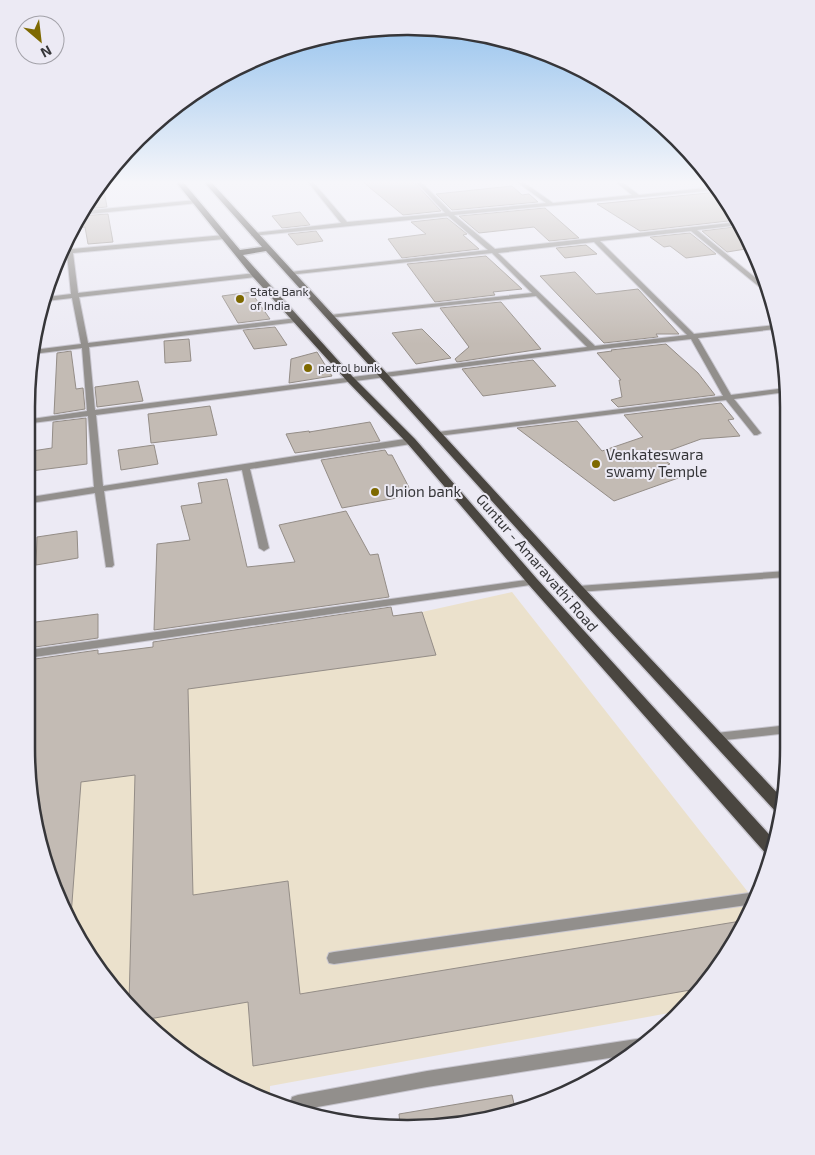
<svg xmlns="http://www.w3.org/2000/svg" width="815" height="1155" font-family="'Exo 2',sans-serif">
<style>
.commercial{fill:#ebe1cc}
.building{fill:#c3bbb4;stroke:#948d87}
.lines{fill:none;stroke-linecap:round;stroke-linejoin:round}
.minor-casing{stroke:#c8c6cf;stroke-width:2}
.primary-casing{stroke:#c8c6cf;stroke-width:3}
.minor{fill:#928f8c;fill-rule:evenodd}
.primary{fill:#4a4640;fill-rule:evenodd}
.poi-dot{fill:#7e6900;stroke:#eceaf4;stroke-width:2}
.labels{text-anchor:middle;stroke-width:4;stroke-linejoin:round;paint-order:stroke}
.far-poi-label{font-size:12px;fill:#363639;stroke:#eceaf4;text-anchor:start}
.poi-label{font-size:15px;fill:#363639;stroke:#eceaf4;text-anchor:start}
.street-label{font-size:15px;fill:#363639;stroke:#eceaf4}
.rim{fill:none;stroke:#363639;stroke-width:2.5}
</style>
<rect width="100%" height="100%" fill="#eceaf4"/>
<path class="commercial" d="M512,592l243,309 -5,15 -40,63 -30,32 -410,75v16l-9,-2 -105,-66 -66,-75 -51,-113 -13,-99 2,-84 394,-51z"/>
<path class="building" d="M363,182h51l27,29 -38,4z
M103,185l4,22 -23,2 6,-8z
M512,186l10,9 7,-1 9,8 -86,8 -16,-16z
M718,192l19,28 -97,11 -43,-27z
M545,208l34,30 -30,3 -15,-14 -55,6 -20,-17z
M300,212l10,13 -28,3 -10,-12z
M108,214l5,28 -25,2 -3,-17 -12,1 5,-12z
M447,218l20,16 -4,1 16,14 -77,9 -14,-19 38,-5 -15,-12z
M741,226l9,13 2,9 -25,4 -25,-21z
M316,231l7,10 -26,4 -9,-11z
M690,233l26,21 -30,4 -16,-12 -6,1 -14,-10z
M586,245l11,9 -32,4 -9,-10z
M486,256l36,33 -29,3 2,3 -60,7 -28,-38z
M575,272l21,22 42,-5 41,45h-23l2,3 -54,6 -64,-67z
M251,292l19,27 -32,4 -16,-27z
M501,302l40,47 -84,13 -2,-3 14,-12 -29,-39z
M275,327l12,18 -33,4 -11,-19z
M422,329l29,29 -35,6 -24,-31z
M189,339l2,22 -26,2 -1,-22z
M666,344l32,29 17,22 -97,12 -7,-7 11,-3 -3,-17h2l-24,-27 15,-2 -1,-1z
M71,351l5,38 7,-1 2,21 -31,5 3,-61z
M317,352l15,24 -43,7 2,-24z
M533,360l23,26 -73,10 -21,-27z
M138,381l5,20 -46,6 -2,-20z
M721,403l13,16 -6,1 12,16 -39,3 -44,16 13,9 -6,2 17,11 -67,24 -97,-73 60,-7 25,30 41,-14 -19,-22z
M210,406l7,29 -66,8 -3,-29z
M86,418l1,46 -56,7 1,-20 20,-3 1,-26z
M370,422l10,19 -85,12 -9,-19 23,-3 1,2 -1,-1z
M154,445l4,19 -37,6 -3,-20z
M385,450l3,5h4l21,40 -71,13 -21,-48z
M227,479l20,88 48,-5 -16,-37 67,-14 24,44 8,-1 11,43 -235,33 3,-86 33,-4 -9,-34 21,-3 -4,-20z
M77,531l1,27 -42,7 1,-28z
M391,607l2,9 29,-4 14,43 -248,34 5,206 95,-14 12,113 447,-74 -37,59 -8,9 -449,78 -5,-64 -105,18 -14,-17 6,-228 -54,7 -10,134 -32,-70 -13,-98 2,-88 70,-10v4l55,-7v-5z
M98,614v24l-70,10v-25z
M512,1095l3,13 -57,17h-58l-1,-11z"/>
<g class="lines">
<defs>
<path id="minor" d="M308,182h5l34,40 98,-9 -29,-31h5l30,30 95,-9 -29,-21h6l30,21 79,-8 -16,-13h6l17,13 76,-8 2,3 -263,25 41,34 243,-27 2,3 -43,5 66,54 2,6 -3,-1 -71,-58 -91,10 94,93 82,-9v4l-78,9 33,57 55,-7v4l-52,7 27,34 -4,2h-3l-28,-35 -288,36 -4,-2 4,-2 285,-36 -32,-57 -98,11 -497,65 7,71 308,-48 4,3 -4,3 -161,25 19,79 -5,3 -5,-3 -17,-78 -138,21 10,74 -2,2h-6l-11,-74 -64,10v-6l63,-10 -6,-71 -56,7v-4l55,-8 -5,-63 -49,6v-4l48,-6 -9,-46 -26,3 1,-4 24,-3 -4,-40h-4l6,-15 2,2 1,8 152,-14 3,2 -3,2 -151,14 5,40 178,-20 3,2 -3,2 -177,20 9,46 209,-25 3,2 -3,2 -208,25 6,63 492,-63 -51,-51 -208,22 -1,-1 3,-2 202,-22 -40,-40 -204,22v-2l2,-1 198,-22 -40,-34 -196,20 -1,-1 3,-2 87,-10zM594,242l93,93 -92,11 -97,-93z
M196,200l3,2 -1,1 -119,12 3,-4z
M787,571v6l-209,15 -5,-3 5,-3z
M533,579l4,1 1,2 -1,2 -509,74v-8z
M788,725v8l-72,8 -4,-1 -2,-3 2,-3 4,-1z
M756,892l2,1 -4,11 -420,60 -5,-1 -2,-5 2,-5 5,-1z
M643,1038l6,3 -21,14 -201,32 -126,23 -9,-2 -2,-5 2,-6 6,-2 129,-24z"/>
<path id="primary" d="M176,182h7l57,68 22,-3 -58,-65h7l371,404 201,213 -2,15 -5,-2 -202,-220 -308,-341 -23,4 110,122 62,62 122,140 239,263 -4,15 -4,-1 -239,-271 -122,-142 -60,-62 -94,-104z"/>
</defs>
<use href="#minor" class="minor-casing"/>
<use href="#primary" class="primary-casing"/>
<use href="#minor" class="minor"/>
<use href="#primary" class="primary"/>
</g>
<linearGradient id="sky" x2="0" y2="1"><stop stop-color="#8dbeec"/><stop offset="0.53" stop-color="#f6f6fa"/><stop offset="1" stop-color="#f6f6fa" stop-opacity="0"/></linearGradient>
<rect width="815" height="344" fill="url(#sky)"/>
<g class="poi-dot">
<circle cx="240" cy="299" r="5"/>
<circle cx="308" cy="368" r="5"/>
<circle cx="596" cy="464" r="5"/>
<circle cx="375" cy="492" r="5"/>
</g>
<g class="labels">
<g class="far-poi-label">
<text x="250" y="296">State Bank<tspan x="250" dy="14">of India</tspan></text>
<text x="318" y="372">petrol bunk</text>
</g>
<g class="poi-label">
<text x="606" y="460">Venkateswara<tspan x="606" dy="17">swamy Temple</tspan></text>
<text x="385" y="497">Union bank</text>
</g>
<g class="street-label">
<text transform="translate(537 563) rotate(49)" y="5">Guntur - Amaravathi Road</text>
</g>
</g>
<path d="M0 0H815V1155H0ZM407 35H408A372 372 0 0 1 780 407V748A372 372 0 0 1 408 1120H407A372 372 0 0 1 35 748V407A372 372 0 0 1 407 35Z" fill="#eceaf4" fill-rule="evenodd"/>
<path class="rim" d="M407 35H408A372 372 0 0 1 780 407V748A372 372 0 0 1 408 1120H407A372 372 0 0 1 35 748V407A372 372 0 0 1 407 35Z"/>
<g transform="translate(40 40) rotate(152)"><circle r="24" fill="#eceaf4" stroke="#a3a2a9"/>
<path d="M0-4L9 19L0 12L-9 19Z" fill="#7e6900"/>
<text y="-8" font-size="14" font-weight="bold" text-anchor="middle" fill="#363639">N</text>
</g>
</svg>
